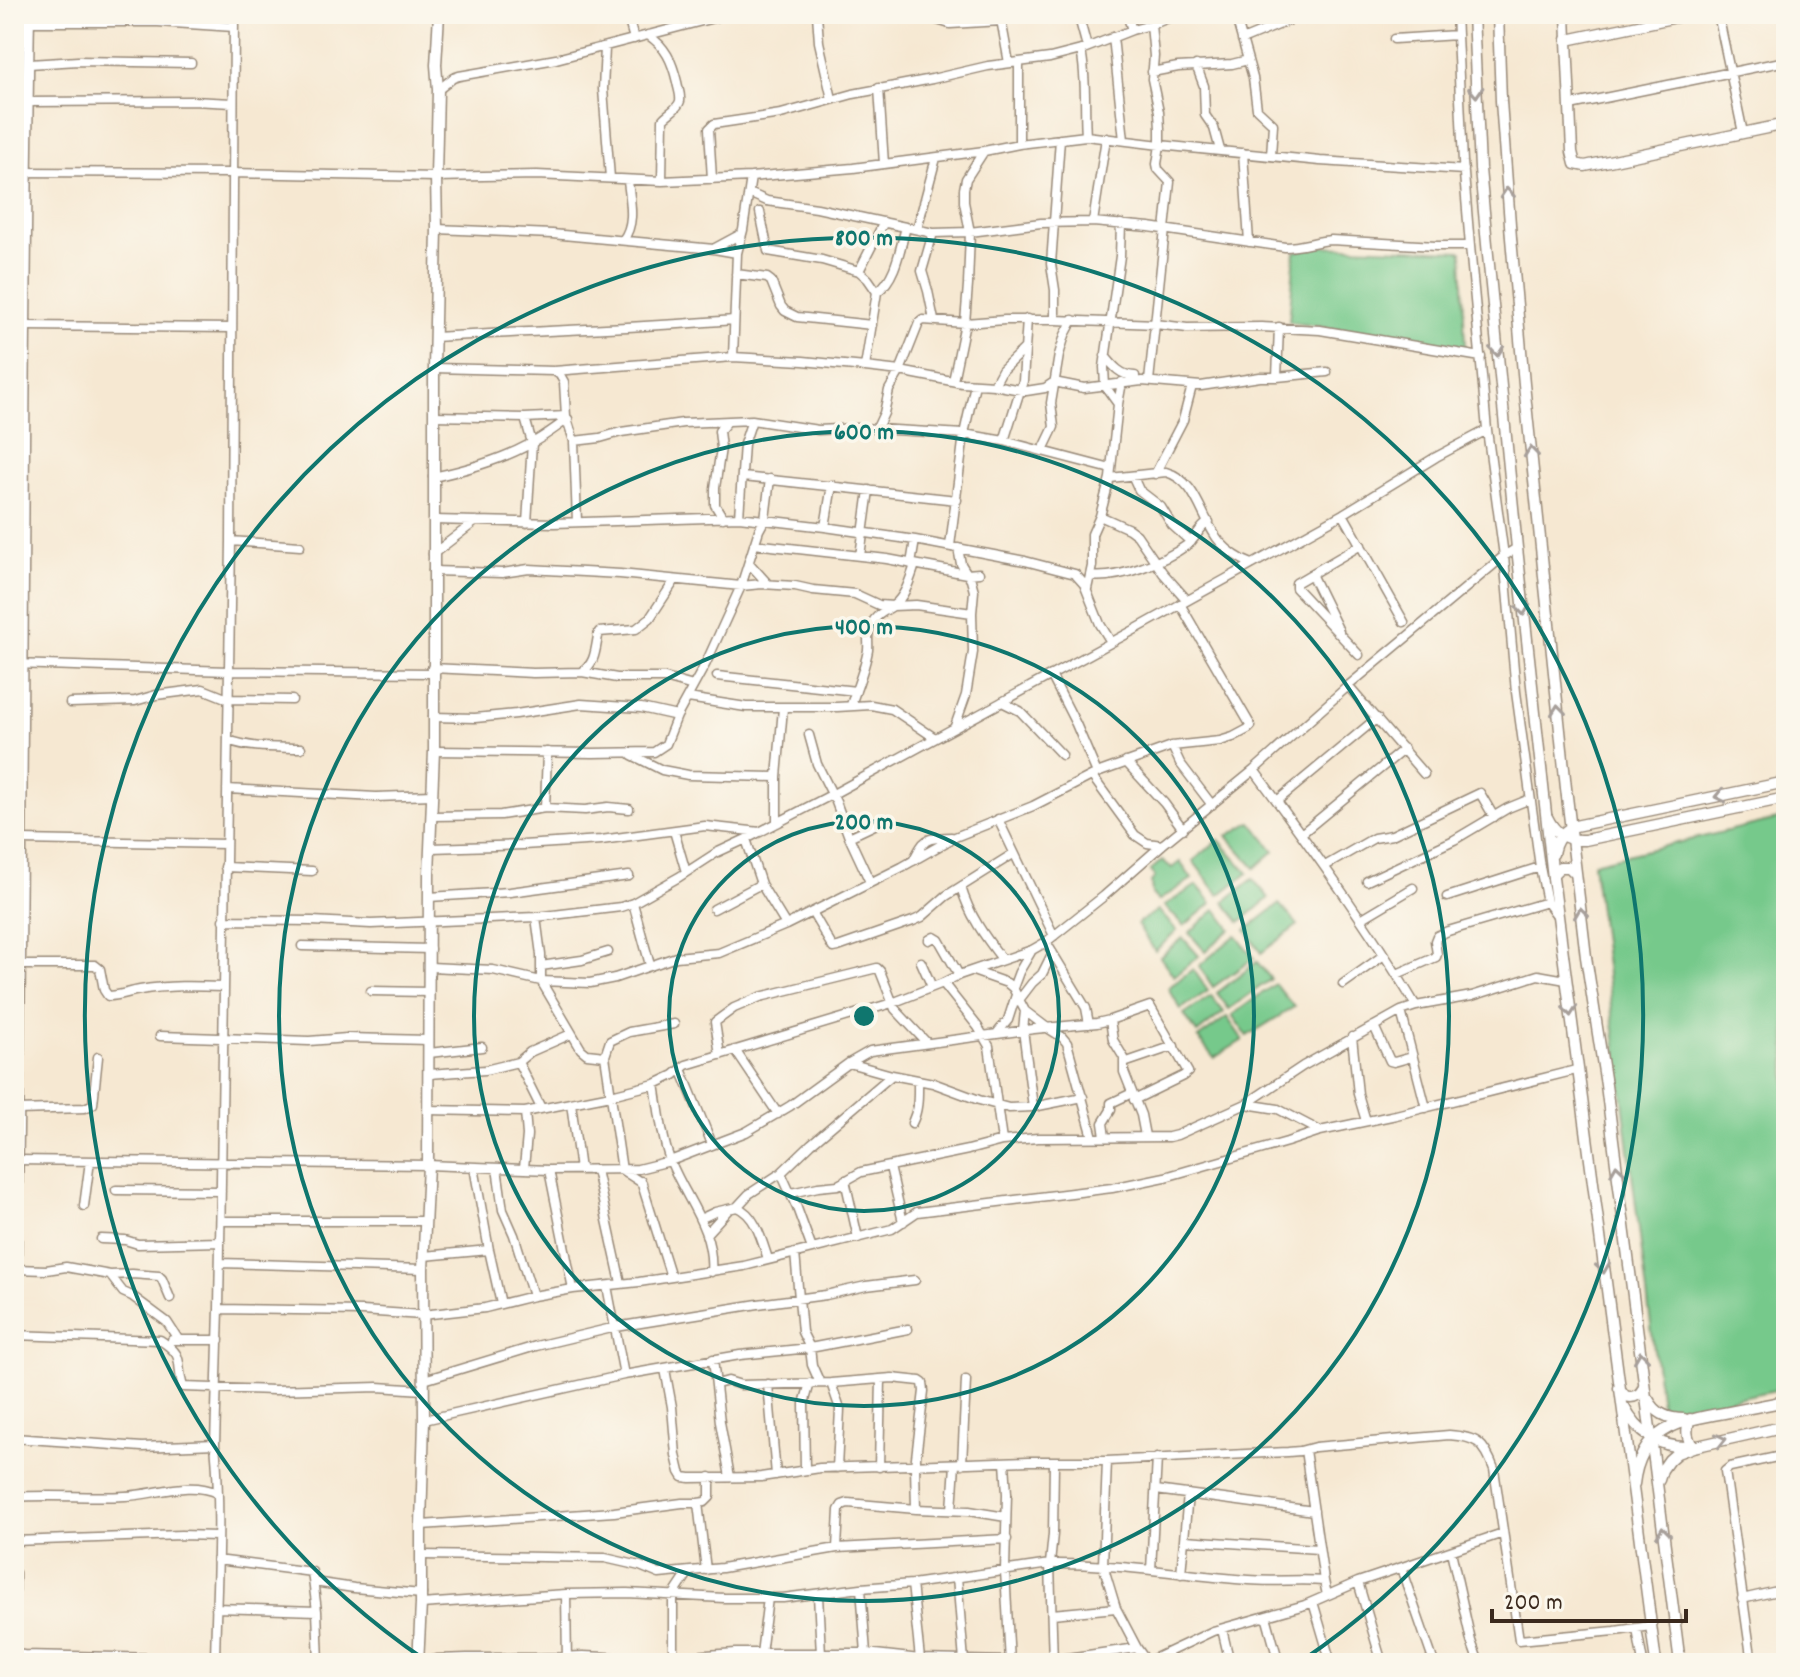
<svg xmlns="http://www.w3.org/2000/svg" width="1800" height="1677" font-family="Dekko,sans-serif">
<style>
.green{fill:#76c98b;stroke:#587a54;stroke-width:2}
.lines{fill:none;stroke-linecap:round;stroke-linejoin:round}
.minor-casing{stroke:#988978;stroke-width:11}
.tertiary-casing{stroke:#988978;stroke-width:13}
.minor{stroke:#fff;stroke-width:8}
.tertiary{stroke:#fff;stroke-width:10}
.oneway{stroke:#a79f9a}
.ring{fill:none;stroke:#0f766e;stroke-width:4}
.centre{fill:#0f766e;stroke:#fbf7ec;stroke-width:4}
.ring-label{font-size:24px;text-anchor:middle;font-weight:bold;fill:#0f766e;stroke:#fbf7ec;stroke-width:7;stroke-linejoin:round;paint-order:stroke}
</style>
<rect width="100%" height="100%" fill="#fbf7ec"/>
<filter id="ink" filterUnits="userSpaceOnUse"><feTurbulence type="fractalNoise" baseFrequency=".0125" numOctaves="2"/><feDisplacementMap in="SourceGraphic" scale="16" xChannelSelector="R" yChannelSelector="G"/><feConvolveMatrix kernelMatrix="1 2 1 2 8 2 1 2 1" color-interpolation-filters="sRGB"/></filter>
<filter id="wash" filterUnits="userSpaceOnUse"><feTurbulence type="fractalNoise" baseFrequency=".006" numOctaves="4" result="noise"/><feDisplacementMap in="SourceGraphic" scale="32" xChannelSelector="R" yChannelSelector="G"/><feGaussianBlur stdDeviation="1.8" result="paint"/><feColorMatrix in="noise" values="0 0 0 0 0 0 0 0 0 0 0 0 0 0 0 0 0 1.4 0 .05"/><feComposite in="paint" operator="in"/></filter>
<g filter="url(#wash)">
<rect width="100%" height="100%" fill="#f6e8d2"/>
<path class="green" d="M1318,246l144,5 3,98 -176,-27 6,-70z
M1786,817v571l-124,25 -69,-550z
M1251,822l23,29 -19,17 -28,-32z
M1219,840l29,33 -29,22 -26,-34z
M1162,860l10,8 8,-6 12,17 -34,22 -6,-7 -1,-12 4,-5 -5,-6z
M1253,879l16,19 -29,24 -16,-20z
M1197,885l15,18 -28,23 -20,-20z
M1279,904l19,21 -37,28 -15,-23z
M1216,909l15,20 -26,22 -16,-18z
M1158,910l19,21 -22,20 -18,-27z
M1236,935l18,23 -41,29 -14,-21z
M1183,938l16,18 -25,20 -14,-19z
M1257,962l14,17 -42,30 -12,-16z
M1193,969l15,22 -27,18 -13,-21z
M1275,984l19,23 -47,29 -15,-21z
M1211,996l13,16 -27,21 -13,-19z
M1227,1017l16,23 -29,18 -16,-20z"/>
</g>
<g filter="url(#ink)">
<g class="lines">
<defs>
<path id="minor" d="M627,14l7,25
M817,14l2,28 13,57
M918,14l32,10 51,-3
M1000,14l9,49
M1078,14l9,33
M1127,14l5,16
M1235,14l18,64 4,31 16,15 -2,32
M1456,14l7,148 7,84 17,184 17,126 12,136 24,175 7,35 11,15
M1566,14l1,26
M1718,14l25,119
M29,22h129l76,5
M648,35c18,12 24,26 29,47 1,6 4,13 3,19 -2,8 -12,12 -17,18l-1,62
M1113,37l11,103
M1394,39l63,-4
M1242,40l63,-26
M605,48l-2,41 7,89
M1081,50c6,29 3,57 5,86
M1019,62v82
M29,64l49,-3 113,2
M1196,65l8,21 1,29 9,13 6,22
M1152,72l26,-5 54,-3 16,-4
M879,88l5,76
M438,90l15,-12 6,-2 97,-17 173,-45
M28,102l164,-1 41,2
M1570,105l216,-44
M1243,153l6,89
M14,172l218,1 204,4 101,-2 125,6 89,-4 102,-9 131,-17 35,-7 67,-8 74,9 160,16 144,9
M712,179l-3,-50 5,-5 67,-10 72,-20 79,-15 56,-13 62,-8 31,-8 51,-20 19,-5 27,-11
M749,193l18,8 50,7 116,25 37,-1 71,-9 52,-1 56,5 136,20c16,0 31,-6 46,-7l105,6h34
M760,212l8,39 54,9 37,11 9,8 9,13 -12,75
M1093,222l13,-84
M437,229l115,5 162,15 23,4
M917,229l19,-71
M933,233l-11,38 6,20 6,29
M623,240c13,-17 7,-39 5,-59
M715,248l26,-14
M859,271l25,-49
M736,274l31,4 4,3 10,25 4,5 12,6 75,8
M877,292c19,-13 23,-44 29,-65
M1055,320v-30l-4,-26 9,-125
M25,326l207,2
M435,337c99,-6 199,-9 299,-17
M1105,356c8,10 16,20 30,20
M733,357l4,-104 6,-23 8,-53
M434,368l120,3 179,-14 70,4 62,6 35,4 62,12 32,2 32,6 19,-3 9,-6 30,6 58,-7 59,5 59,-9h17l2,-50
M554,371l6,4 4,7 2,34 8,25 3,81
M1277,377l50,-5
M953,381l12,-58 3,-38 2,-53 -6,-30v-13l2,-10 18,-28
M1149,381l21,-199 -12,-13 -1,-5 3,-19v-16l-1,-17 -7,-33 2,-23 -3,-31
M994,385l8,-15 22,-21
M1118,404l-13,-18 -1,-19 16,-111 1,-32
M434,416l91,2 41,-2
M525,418l7,25 -5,80
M877,428l7,-15 5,-23 11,-19 19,-48 4,-3 42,3 40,-3h50l101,4 31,4 74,-1 59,3 161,27
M574,441l26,-3 21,-6 62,-9 69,-3 66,10 42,-2 104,6 40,7 107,28
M1004,441l19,-60 4,-62
M1043,450l11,-23 -3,-24 8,-48 6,-20 8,-15
M1155,474l28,-54 9,-34
M433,477c33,-7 68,-17 97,-33 14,-7 25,-16 38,-25
M743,477l214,23
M1133,477l6,13 22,17 11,18 19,17
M1110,478l56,-6c32,9 35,48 54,70 9,10 19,17 32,22
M1343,514l61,108
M1100,516l29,13 8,6 26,38 24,27
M739,517l5,-73 8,-24
M723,518l-8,-13v-17l6,-40 -2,-17 7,-8
M434,520l120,3 185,-6 86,10 90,13 110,21 50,13 9,10 16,40 11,18
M825,527l7,-42
M231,541l69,5
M754,544l133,15 80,15 12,-1
M950,546l14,-112 11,-50
M433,554l43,-33
M860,556l9,-66
M749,563l18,20
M911,564l4,-24
M433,571l69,2 27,-4 91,5 121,12 21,-2 33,2 18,4 42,4 24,11 14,1 23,-1 56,8
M1311,574l28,57
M1090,576c28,4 75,-15 97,-31 10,-7 11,-17 22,-23
M1087,589l5,-23v-32l8,-18 10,-38 8,-74 4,-22
M1359,655l-63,-67v-5l65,-38
M14,664l214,7 204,2
M432,668l101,5 49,-1 35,6h48l28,8
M582,672c15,-10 13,-25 17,-40l37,-3 14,-11 25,-38
M1051,675l25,49 21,49
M717,676l139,15
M1348,686l76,88
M688,698l58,9h91l34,-2 21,4 43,29
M1002,702l18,9 42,44
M70,703l65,-2 21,-6 47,-6 25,10 64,1
M851,705c6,-18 14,-37 17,-55 1,-9 -2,-16 3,-25 7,-13 14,-13 23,-20 12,-10 16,-26 21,-40
M433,717l42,1 41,-4 65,-10 60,4 36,8
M955,726l11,-31 7,-43 -1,-39 2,-22 -3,-11 -10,-16 -3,-16
M809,735l8,29 19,38 13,35 21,45
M228,740c24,9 48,7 73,8
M1172,746l8,17 32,42
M434,751l159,2 61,-1 12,-8 11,-28 29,-53 35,-77 18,-56 6,-11 5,-40
M632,755l30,15 26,5 89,2 6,-69
M1126,762l38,41 19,26
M1254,770c57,77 113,154 162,236
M1092,776l43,59 12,8 15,2
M777,777v46
M227,789l149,8 56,-2
M1277,801l100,-83
M545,808l2,-56
M432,816l69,-1 44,-7 40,2 23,-3 21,2
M998,819l56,117
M674,831l12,41
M1301,834l103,-85
M849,837l32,-15
M746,839l15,45 25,41
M22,840l204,4
M431,848l92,-3 78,-5 104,-14 55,6
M913,861c12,-23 12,-23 38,-24
M1325,866l49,-28 18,-3 88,-42 14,24
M225,867l87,4
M1367,881l87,-41 54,-32 22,-9
M961,887c8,28 24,50 41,72
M429,897l81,-5 119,-16
M1447,897l93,-30
M633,903l17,62
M714,909l47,-25
M812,912l21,36 5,-1 75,-26 9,-4 24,-21 67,-42
M536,917l5,38v26l40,68 6,5 18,2 17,114 20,13
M1361,919l52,-31
M224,920l88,1 59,3 165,-7 85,-10 12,-4 46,-26 37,-24 30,-14 89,-46 301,-164 207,-115 93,-57 51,-27
M929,940l5,-3 5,3 20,35
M1046,942l40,66 3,16
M302,946l128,3
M921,962l11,25
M14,965h81l5,4 4,21 4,6c11,0 20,-4 32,-6 27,-5 56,-4 84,-3
M541,966l41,-6 26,-8
M430,967l63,3 48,11 49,2 25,-5 61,-21 43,-4 67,-28 116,-58 53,-30 78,-31 64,-33 75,-27 48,-5 13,-4 15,-8 3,-3 -71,-122
M973,971l34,12 6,5 12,23 21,16 16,10 5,6 26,94
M1397,974l39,-17 1,-3 -2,-13 2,-5 11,-5 99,-29
M943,983l35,44 11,19 13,95
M1343,984l41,-29
M1013,988l6,-16 13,-22
M371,991l58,1
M1019,1000l13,-17 10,-9 10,-20
M1025,1011l-2,19 10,77
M1401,1011l25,97
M1110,1020l3,20 11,18v14l17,43 4,21
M1374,1026l16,35 4,1 18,-5
M998,1032l10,-12 8,-25
M160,1036l149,5 38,-3 81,2
M1352,1037l6,57 8,27
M735,1050l43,64
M429,1053l53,-6
M720,1055l-5,-33 19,-14 26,-11 117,-29 3,3 15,38 32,34
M605,1056l5,-15 19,-9 45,-8
M518,1062l23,46
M849,1063l43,12 41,8 46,17 30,8 24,-1 50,-10
M1124,1063l50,-17
M681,1069l31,75
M429,1074l56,-4 33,-8 12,-10 41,-18
M655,1084c4,24 6,50 14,73 14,39 46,71 42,115
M571,1103l9,67
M1246,1104l32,5 42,22
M18,1110l67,-2 8,-4 5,-47
M429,1110l96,2 86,-17 44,-11 19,-9 12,-10 206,-62 51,-20 16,-8 73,-25 14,-8 58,-46 58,-51 92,-75 94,-84 156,-130 13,-8
M912,1123c7,-14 6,-28 6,-43
M1105,1137l-2,-14 8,-13v-7l21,-10
M15,1160l413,5 121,5 89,-1 32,-8 76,-29 44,-26 59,-43 21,-12 164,-22 63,-6 13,-3 40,-14 38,66 -5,4 -49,24
M474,1167l15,83 12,54
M890,1167l13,55
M497,1168l6,42 11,25 19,61
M524,1168l3,-33 -2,-23
M549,1170l24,119
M596,1170l25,113
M781,1173l16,35 15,41
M845,1180l13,58
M641,1181l30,96
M116,1190l105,1
M791,1193l27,-6 20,-2 23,-13 107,-22 34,-9 36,-3 131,-1 8,-2 69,-31 57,-38 98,-55 15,-5 56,-10 66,-21 28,5
M84,1206l6,-45
M737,1207c19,8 25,34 31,52
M700,1219l15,-7 22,-5 12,-13 32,-21 30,-29 81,-69
M221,1221h205
M706,1234l22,-24
M101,1239l24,1 13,4 82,-2
M795,1253l7,79 8,16 2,17 8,18
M424,1256l65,-6
M220,1263l203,6
M16,1269l30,1 20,-3 44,8 13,17 9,4 35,26 11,17
M110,1275l22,-1 27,2 3,3 8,19
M607,1286l17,89
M219,1309l143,2 60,4 63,-7 48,-12 40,-7 66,-7 105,-16 148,-37 25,-17 195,-24 53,-11 122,-35 33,-11 76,-16 180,-45
M14,1335l146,5c27,17 15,22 23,47l91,3 104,-3 45,3
M172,1340h47
M713,1359l7,63 10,55
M665,1369l7,38 4,48 4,17 3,5 7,1 71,-1 59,-9 209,-7h78l181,-9 12,-1 15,-4 134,-12c28,2 35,7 45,34l25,171 96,-9 36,-5
M424,1380l112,-34 80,-19 142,-23 68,-9 40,-9 49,-6
M831,1383l9,26 -3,59
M717,1384l11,-3 13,4 90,-2 61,-5 28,3 3,2 1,8 -9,75 1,43
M768,1384l8,91
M424,1420l200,-45 116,-20 70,-7 98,-19
M14,1438l128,9 73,-3
M1305,1450l19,131
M1107,1461l-4,104 13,43 21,40 10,14
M1005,1462l2,32 -2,76 5,93
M962,1464l4,-84
M879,1467l2,-87
M805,1470l-1,-66 6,-21
M1156,1490l158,21
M14,1497c37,-3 74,1 111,-1 30,-1 64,-16 92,-3
M698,1503l8,67
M952,1510l3,-46
M421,1525l193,-13 68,-9h16l7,-1 5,-5v-20
M1185,1540l133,9
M14,1541l167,-6 36,1
M837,1548l2,-38 3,-5 6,-2 68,6 53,2 37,6
M1451,1551l20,90 8,22
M422,1555l183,3 35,8 19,8 63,-6 115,-20 170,-9
M217,1560l95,12 5,39 2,51
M1401,1568l33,95
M1151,1570l6,-112
M1181,1574l7,-80
M957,1577l7,84
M314,1582l40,6 68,6
M1358,1582l24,81
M912,1584l8,75
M861,1588l5,65
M566,1594l1,69
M818,1595l3,59
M1742,1599l44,-10
M1313,1602l18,61
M421,1604l145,-10 61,-1 97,5h59l78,-10 51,-4 138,-20c67,-1 132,11 199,16 25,2 50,-1 75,1l3,14
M216,1608l101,3
M1052,1614l64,-6
M1266,1616l13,47
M1222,1629l8,34
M1637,1629l6,34
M14,1654l10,1 365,8
M761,1654l7,-56
M673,1656v-60l16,-24
M1053,1660l84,-12
M215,1663c1,-73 7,-147 0,-219l4,-135 12,-768 3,-527
M419,1663l19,-4 29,-1h67l49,-2 65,3 88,-6h130l54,6 90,2
M1053,1663l-3,-99 3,-30 1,-72
M1145,1663l68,-32 92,-26 53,-23 145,-49
M1752,1663l-27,-192 5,-4 56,-12"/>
<path id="tertiary" d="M1473,14l7,155 8,86 29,293 36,330 103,785
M1498,14l3,87 10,137 13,146 42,404 20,169 20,128 74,578
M1691,14l-124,26 5,112 3,12 10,2 201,-42
M1547,817c8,17 20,24 38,23l201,-42
M1553,854c2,-13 9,-23 22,-28l211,-44
M1553,878v-4l7,-7h9l7,7
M14,1363c10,-450 7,-899 15,-1349
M1619,1388l6,8c10,3 17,-2 19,-11
M1648,1399c8,15 20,20 36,20
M1624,1407c13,25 33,40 63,40
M1690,1419c-4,10 -4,18 3,28
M1659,1480l3,-10 7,-10 8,-7 16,-6 93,-21
M1634,1484c6,-55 44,-63 90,-71 21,-4 41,-8 62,-12
M14,1573v18
M418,1663l3,-59v-79l3,-105 -1,-151 5,-104 1,-291 5,-123v-383l3,-139 -1,-52 2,-87 -2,-25 3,-51"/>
</defs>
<use href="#minor" class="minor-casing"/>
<use href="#tertiary" class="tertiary-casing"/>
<use href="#minor" class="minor"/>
<use href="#tertiary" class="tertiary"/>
</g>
<defs><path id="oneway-chevron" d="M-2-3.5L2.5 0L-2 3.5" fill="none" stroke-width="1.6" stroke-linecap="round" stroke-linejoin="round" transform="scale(2)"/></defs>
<g class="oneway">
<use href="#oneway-chevron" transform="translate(1476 92) rotate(87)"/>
<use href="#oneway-chevron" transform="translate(1507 193) rotate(-95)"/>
<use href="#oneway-chevron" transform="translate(1497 351) rotate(84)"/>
<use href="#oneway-chevron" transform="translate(1531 452) rotate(-96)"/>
<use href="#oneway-chevron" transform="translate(1523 610) rotate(84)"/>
<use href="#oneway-chevron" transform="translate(1558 710) rotate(-96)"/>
<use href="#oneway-chevron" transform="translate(1720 796) rotate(168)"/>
<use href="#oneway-chevron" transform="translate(1581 913) rotate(-97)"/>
<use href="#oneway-chevron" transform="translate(1570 1011) rotate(84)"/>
<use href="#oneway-chevron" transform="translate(1617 1170) rotate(-98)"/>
<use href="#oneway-chevron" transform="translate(1603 1268) rotate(82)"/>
<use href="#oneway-chevron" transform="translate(1641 1357) rotate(-97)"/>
<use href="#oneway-chevron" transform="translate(1721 1440) rotate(-13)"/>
<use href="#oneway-chevron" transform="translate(1663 1532) rotate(-97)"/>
</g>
</g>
<g class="ring">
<circle cx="864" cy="1016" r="195"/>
<circle cx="864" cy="1016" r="390"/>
<circle cx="864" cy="1016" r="585"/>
<path d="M428 1662A779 779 0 1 1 1300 1662"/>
</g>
<circle cx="864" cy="1016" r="12" class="centre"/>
<g class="ring-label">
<text x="864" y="245">800 m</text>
<text x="864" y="439">600 m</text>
<text x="864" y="634">400 m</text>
<text x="864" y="829">200 m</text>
</g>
<rect width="1800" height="1677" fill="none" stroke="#fbf7ec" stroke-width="48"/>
<path d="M1492 1609v12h194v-12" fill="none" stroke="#3b2a1e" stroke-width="4"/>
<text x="1504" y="1609" font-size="24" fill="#3b2a1e" stroke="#fbf7ec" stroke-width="6" paint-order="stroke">200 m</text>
</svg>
